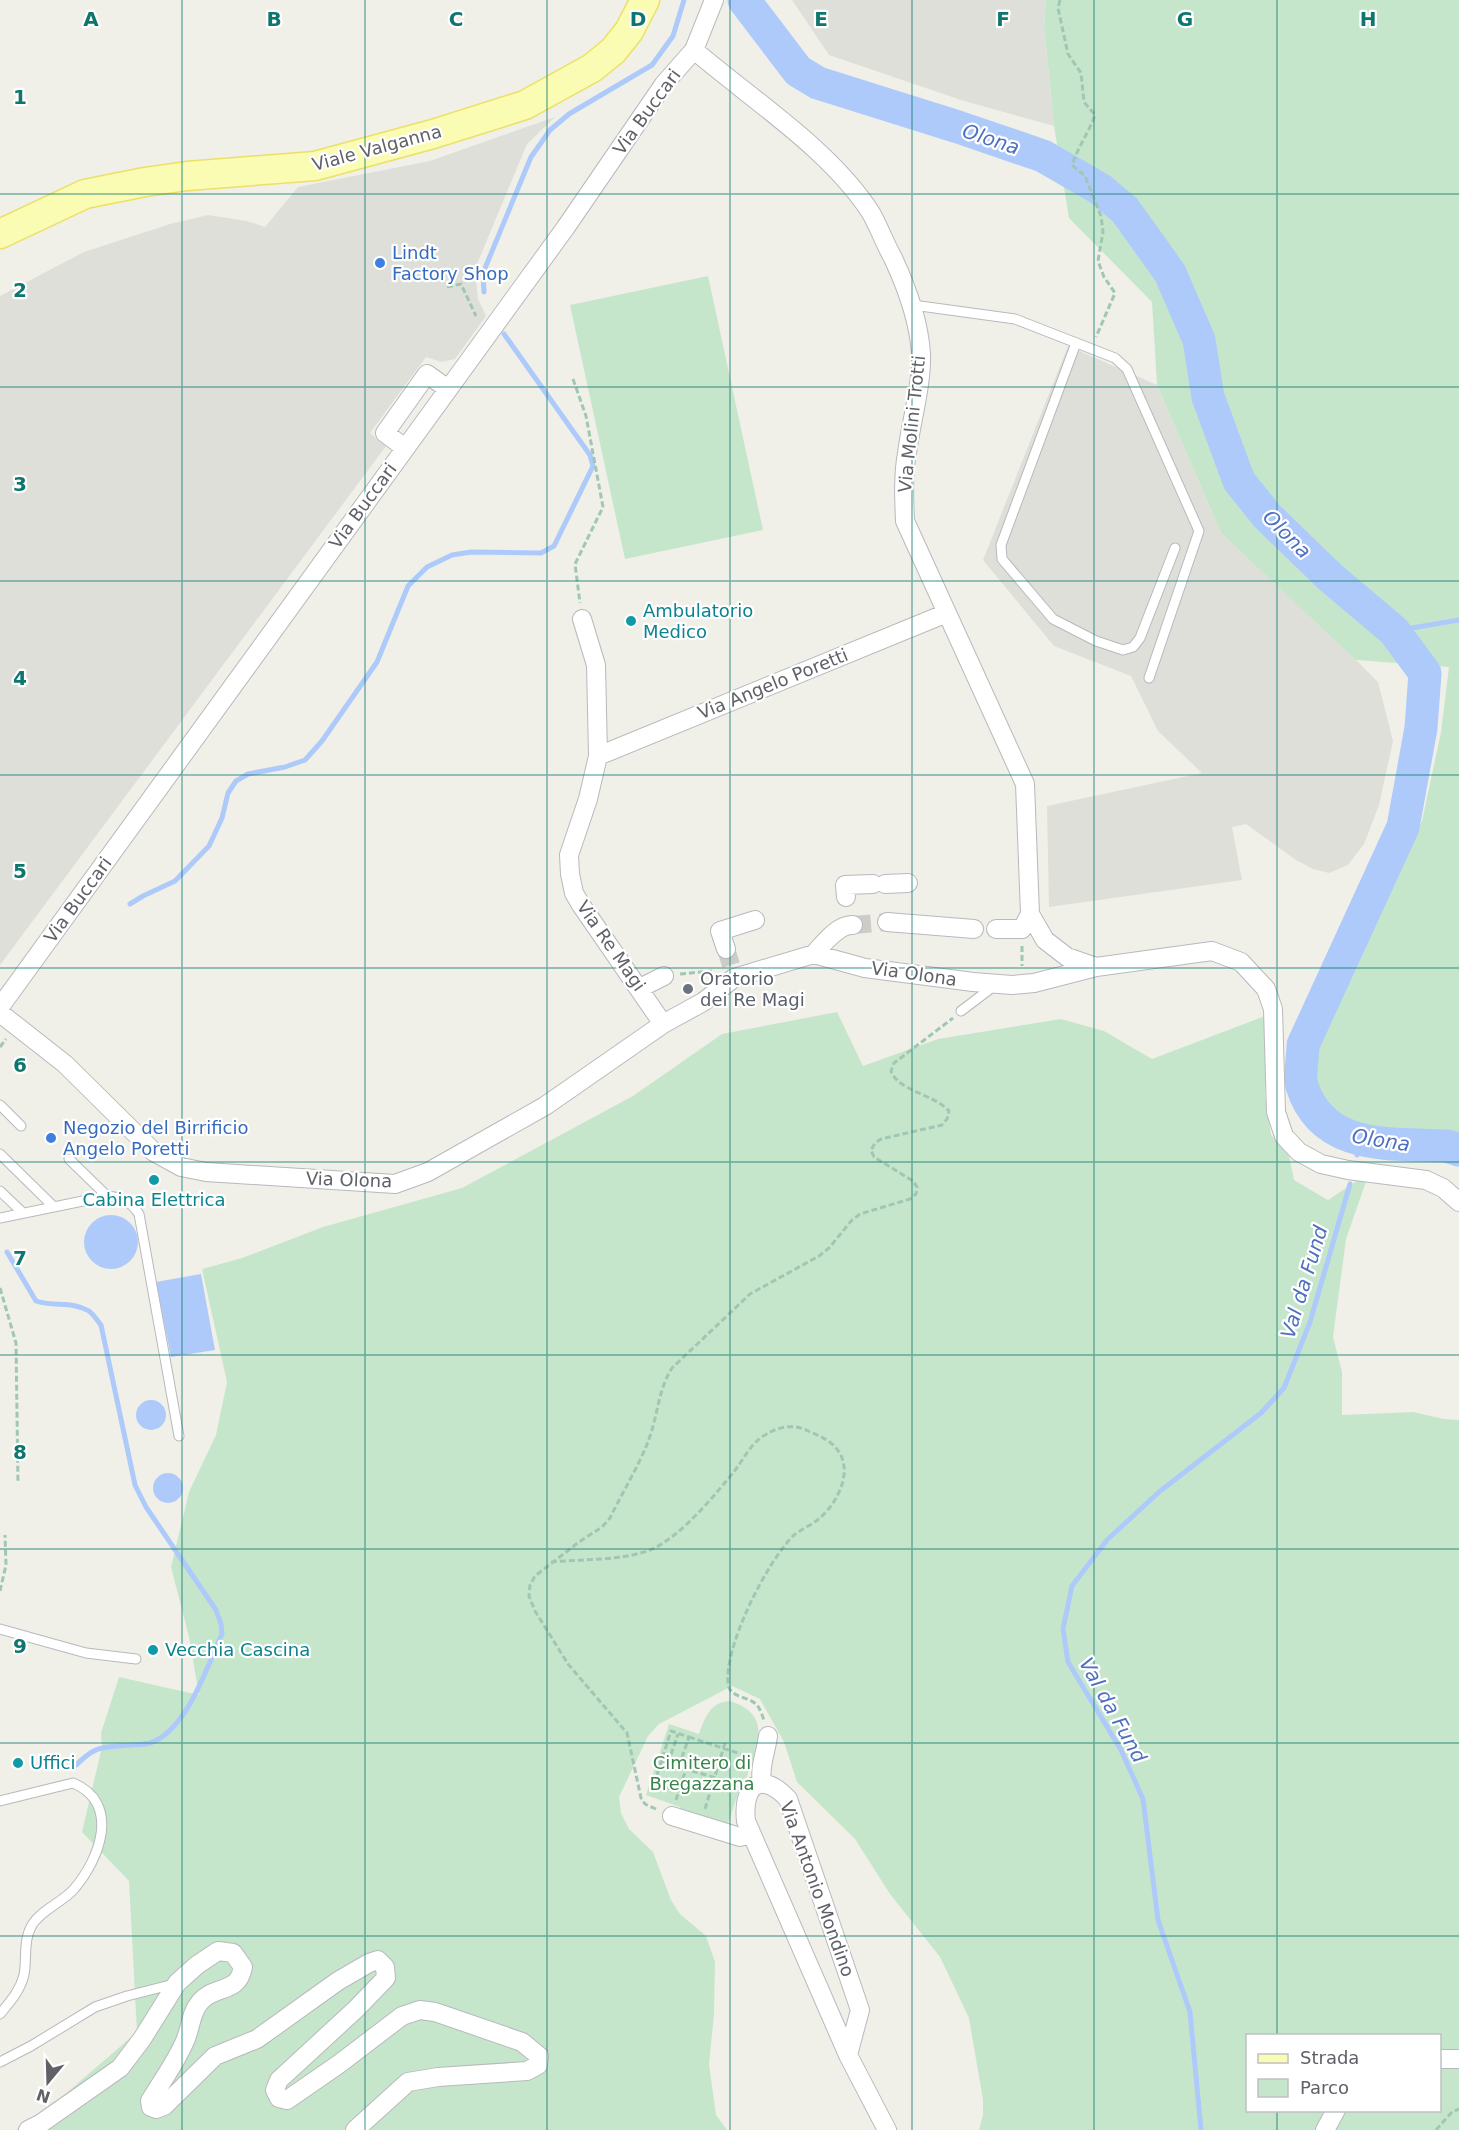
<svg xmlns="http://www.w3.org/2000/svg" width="1459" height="2130" font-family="'DejaVu Sans',sans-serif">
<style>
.industrial{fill:#dfdfda}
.green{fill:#c6e6cc;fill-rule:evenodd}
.water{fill:#adcafb}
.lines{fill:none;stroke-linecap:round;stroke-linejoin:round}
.stream{stroke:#adcafb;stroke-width:5}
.river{stroke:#adcafb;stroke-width:33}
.minor-tunnel{stroke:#ccccc8;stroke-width:18;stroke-dasharray:18 9;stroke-linecap:butt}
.service-casing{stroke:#b8b9bd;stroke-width:11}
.minor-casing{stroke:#b8b9bd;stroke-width:20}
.primary-casing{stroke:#ece066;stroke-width:31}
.path{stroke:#a0c7b3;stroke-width:3;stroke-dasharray:6 3;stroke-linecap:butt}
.service{stroke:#fff;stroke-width:9}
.minor{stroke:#fff;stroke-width:18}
.primary{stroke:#f9fcb2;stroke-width:28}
.grid{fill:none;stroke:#0f766e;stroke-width:1.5;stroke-opacity:0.55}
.shop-dot{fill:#3f7fe0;stroke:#fff;stroke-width:2}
.culture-dot{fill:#0f9aa8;stroke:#fff;stroke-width:2}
.worship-dot{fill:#6b7280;stroke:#fff;stroke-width:2}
.labels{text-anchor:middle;stroke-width:4.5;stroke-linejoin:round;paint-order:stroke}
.street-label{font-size:18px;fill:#5f6167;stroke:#fff}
.shop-label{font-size:18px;fill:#366cbe;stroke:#fff;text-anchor:start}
.culture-label{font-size:18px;fill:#0d838f;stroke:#fff;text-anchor:start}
.worship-label{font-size:18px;fill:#5b616d;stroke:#fff;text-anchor:start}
.park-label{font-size:18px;fill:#39844b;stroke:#fff}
.water-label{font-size:20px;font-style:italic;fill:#4f70c0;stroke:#fff}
.grid-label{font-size:20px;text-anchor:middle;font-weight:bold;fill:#0f766e;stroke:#fff;stroke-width:4.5;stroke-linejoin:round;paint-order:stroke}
</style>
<rect width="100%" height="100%" fill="#f0f0e8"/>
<path class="industrial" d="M792,0h254l-2,25 10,101 -93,-26 -132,-45z
M555,117l-28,27 -52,125 3,30 8,17 -31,43 -14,3 -15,-5 -56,76 16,13 -386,519v-669l84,-44 86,-28 38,-9 39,6 18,6 33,-40 132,-26z
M1068,346l89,39 64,148 108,100 49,49 15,59 -14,64 -15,39 -16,21 -19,8 -16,-4 -17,-9 -50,-36 -14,3 10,53 -193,27 -2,-101 155,-33 -44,-42 -27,-55 -77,-30 -71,-86z"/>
<path class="green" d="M1046,0h413v1139l-19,-5 -74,-6 -25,-7 -17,-15 -12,-25 1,-34 109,-226 19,-89 8,-65 -93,-7 -135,-127 -64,-148 -5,-83 -83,-84 -15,-92 -10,-101z
M708,276l55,254 -138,29 -55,-254z
M837,1012l26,54 75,-27 123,-20 43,12 48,28 113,-43v81l6,38 18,21 5,24 34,20 41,-27 -23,66 -13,98 9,35v43l71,-3 31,7 15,1v710h-480l4,-15v-15l-14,-82 -29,-61 -50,-63 -35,-55 -58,-57 -13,-40 -24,-43 -28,-13 -73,38 -11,12 -29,61 2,16 8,16 24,23 18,48 9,14 26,22 9,26 -1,52 -5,50 7,51 11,15h-711l17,-8 104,-90 -8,-151 -47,-49 20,-85 -1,-14 18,-56 80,18 -10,-58 -18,-70 18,-75 27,-57 11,-53 -25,-113 40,-11 81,-31 139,-39 171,-92 89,-62zM1248,2036h192v74h-192z
M729,1701c50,14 24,55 13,89h-3l-12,37 -47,-14v-6l-34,-12 23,-71 30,10c6,-17 11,-31 30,-33z"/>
<path class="water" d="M84 1242a27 27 0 1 1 54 0a27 27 0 1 1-54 0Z
M201,1274l14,76 -44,7 -15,-75z
M136 1415a15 15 0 1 1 30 0a15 15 0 1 1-30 0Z
M153 1488a15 15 0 1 1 30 0a15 15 0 1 1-30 0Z"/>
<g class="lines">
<path class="stream" d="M484,292l-1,-19 48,-116 19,-27 19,-16 83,-49 21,-29 11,-36
M1394,631l65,-11
M130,904l13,-8 32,-15 34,-35 13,-28 6,-25 8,-12 12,-7 37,-7 20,-7 17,-19 55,-79 31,-76 19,-19 25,-12 19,-3 70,1 13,-7 39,-80 -3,-11 -86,-121
M1357,1155l4,-14
M7,1252l29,49c17,6 37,0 53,10 4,3 9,10 12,14l34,160 11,22 70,103 5,14 1,10c-15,32 -35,97 -72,109 -6,2 -13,1 -19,2 -30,3 -34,-1 -57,22
M1201,2130l-11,-118 -32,-92 -15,-121 -22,-49 -53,-88 -5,-33 9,-43 35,-46 52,-48 102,-79 23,-25 26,-66 40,-138"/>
<path class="river" d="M744,0l54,71 20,12 140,44 85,29 57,33 25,21 45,63 29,67 9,57 31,84 28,35 63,61 64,54 31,42 -4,55 -18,99 -100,218c0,12 -4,30 -1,41 21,66 90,57 145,60l12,4"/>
<path class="minor-tunnel" d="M853,925l34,-3
M726,949l5,16"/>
<defs>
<path id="service" d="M913,305l102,14 100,39 12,11 72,162 -50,147
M1076,343l-75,202 1,14 51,60 43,22 27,9 10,-3 7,-9 35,-90
M961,1011l33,-25
M0,1105l21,21
M0,1154l54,53
M69,1159l38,37
M0,1191l23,22
M0,1218l107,-22c15,1 23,5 32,18l40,222
M0,1629l86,24 50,6
M0,1801l73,-18c48,20 27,76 1,106 -11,13 -33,21 -42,36 -9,15 -5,34 -8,50 -4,16 -14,27 -24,39
M0,2062l31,-16 64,-39 32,-11 47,-12"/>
<path id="minor" d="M694,50c57,49 137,100 177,163 8,14 14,31 22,45 14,30 26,62 28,96 1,31 -10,68 -14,99 -4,22 -3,45 -2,68l120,263 5,130 15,26 22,17 29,10
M405,448l-20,-15 42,-59 21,15
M582,619l14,46 2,91 -10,43 -19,56 1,19 4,19 7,12 82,119
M598,756l349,-143
M885,884l23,-1
M846,897l-1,-12 28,-1
M887,922l87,7
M996,929h26l8,-15
M726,949l-6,-18 35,-11
M814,954c9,-10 24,-30 39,-29
M640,988l24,-12
M0,1007l566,-780 98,-143 30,-34 20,-50
M0,1013l65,51 89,88 27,15 25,5 189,12 33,-12 117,-66 118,-82 40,-22 31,-24 80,-24 51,14 108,14 39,3 22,-2 62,-16 116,-16 29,11 25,27 7,20 3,103 8,24 15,16 22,12 27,6 78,10 17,8 16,14
M762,1783c-3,-17 4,-30 6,-47
M672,1816l68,21 10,-4
M848,2055l12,-45 -72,-211c-27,-29 -46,-14 -42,22l102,234 39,75
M1440,2059h19
M28,2130l12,-6 80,-56 22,-29 35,-56 20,-18 21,-14 15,2 10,14c-5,28 -28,17 -43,35 -10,12 -9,26 -15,39 -9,21 -23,40 -35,60l1,6 5,2 8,-3 51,-50 42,-17 81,-58 31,-18 9,-3 7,7 1,11 -30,31 -77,71 -4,10 4,8 8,2 52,-36 63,-48 18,-6 15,2 87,30 17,14 -1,9 -11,6 -89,6 -30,5 -53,48
M1325,2130l11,-20"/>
<path id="primary" d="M0,234l85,-40 60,-12 42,-6 128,-10 118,-32 92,-29 67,-37 21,-17 16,-20 16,-31"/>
</defs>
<use href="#service" class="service-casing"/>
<use href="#minor" class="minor-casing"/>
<use href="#primary" class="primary-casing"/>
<path class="path" d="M1060,0l-2,8 10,46 13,19 3,29 11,13c-6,17 -17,32 -23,50l13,11 16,40 2,16 -5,29 6,16 11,16 -19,44
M447,287l14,-3 15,32
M573,379l13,37 17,91 -28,57 5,39
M1022,946v20
M680,974l32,-3
M0,1047l6,-8
M0,1288l16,55 2,140
M551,1562c32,-3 69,-1 99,-12 30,-12 66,-56 86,-81 9,-12 15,-26 29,-34 13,-8 28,-12 43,-4 9,4 20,8 27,16 20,21 4,54 -15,71 -8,7 -19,11 -27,18 -26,26 -69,110 -65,148 2,14 19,12 28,20 4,4 6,11 8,16
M0,1591l6,-26 -1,-30
M689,1737l58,19
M661,1761l18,5
M668,1763l10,-29
M692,1771l42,12
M676,1800l3,-9 -25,-7 17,-53 18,6 -10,29 7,3 -7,22
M656,1809l-11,-5 -4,-6 -14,-65 -59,-69 -33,-53 -6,-15 1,-11 5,-9 44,-34 23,-15 8,-9c12,-25 30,-54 39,-79 9,-24 9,-49 23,-71l78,-74 69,-38 10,-8 23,-28 8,-6 50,-15 6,-5 1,-7 -4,-6 -39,-24 -3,-7 4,-7 6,-4 61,-14 5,-6 2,-8c-15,-17 -51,-20 -58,-40l3,-8 59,-45
M705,1809l20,-66
M1436,2130l16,-18 7,-3"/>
<use href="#service" class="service"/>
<use href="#minor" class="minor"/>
<use href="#primary" class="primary"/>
</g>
<path class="grid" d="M182,0v2130M365,0v2130M547,0v2130M730,0v2130M912,0v2130M1094,0v2130M1277,0v2036M0,194h1459M0,387h1459M0,581h1459M0,775h1459M0,968h1459M0,1162h1459M0,1355h1459M0,1549h1459M0,1743h1459M0,1936h1459M1277,2110v20"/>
<g class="shop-dot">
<circle cx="380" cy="263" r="6"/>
<circle cx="51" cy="1138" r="6"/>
</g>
<g class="culture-dot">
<circle cx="631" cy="621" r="6"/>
<circle cx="154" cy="1180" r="6"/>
<circle cx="153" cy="1650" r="6"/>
<circle cx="18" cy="1763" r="6"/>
</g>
<circle class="worship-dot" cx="688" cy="989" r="6"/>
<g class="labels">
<g class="street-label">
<text transform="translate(647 112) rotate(-54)" y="6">Via Buccari</text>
<text transform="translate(377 148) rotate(-15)" y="6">Viale Valganna</text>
<text transform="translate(912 424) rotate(-84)" y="6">Via Molini Trotti</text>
<text transform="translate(363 506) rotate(-54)" y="6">Via Buccari</text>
<text transform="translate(773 684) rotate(-22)" y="6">Via Angelo Poretti</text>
<text transform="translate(78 900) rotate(-54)" y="6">Via Buccari</text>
<text transform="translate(611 946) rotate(55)" y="6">Via Re Magi</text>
<text transform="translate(914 974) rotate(8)" y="6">Via Olona</text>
<text transform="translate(349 1180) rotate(2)" y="6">Via Olona</text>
<text transform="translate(817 1889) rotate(70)" y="6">Via Antonio Mondino</text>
</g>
<g class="shop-label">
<text x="392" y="259">Lindt<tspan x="392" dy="21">Factory Shop</tspan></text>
<text x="63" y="1134">Negozio del Birrificio<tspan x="63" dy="21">Angelo Poretti</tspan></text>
</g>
<g class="culture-label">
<text x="643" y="617">Ambulatorio<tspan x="643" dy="21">Medico</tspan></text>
<text x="154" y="1206" text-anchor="middle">Cabina Elettrica</text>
<text x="165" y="1656">Vecchia Cascina</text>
<text x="30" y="1769">Uffici</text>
</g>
<g class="worship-label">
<text x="700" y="985">Oratorio<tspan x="700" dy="21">dei Re Magi</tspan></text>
</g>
<g class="park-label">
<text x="702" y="1769">Cimitero di<tspan x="702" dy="21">Bregazzana</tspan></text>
</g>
<g class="water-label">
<text transform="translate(991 139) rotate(18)" y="7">Olona</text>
<text transform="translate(1287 534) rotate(45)" y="7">Olona</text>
<text transform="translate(1381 1140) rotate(9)" y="7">Olona</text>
<text transform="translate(1304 1282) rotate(-73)" y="7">Val da Fund</text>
<text transform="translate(1113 1710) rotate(61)" y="7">Val da Fund</text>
</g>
</g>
<g class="grid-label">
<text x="91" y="26">A</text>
<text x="274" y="26">B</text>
<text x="456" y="26">C</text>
<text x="638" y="26">D</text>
<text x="821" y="26">E</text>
<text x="1003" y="26">F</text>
<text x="1185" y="26">G</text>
<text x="1368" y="26">H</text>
<text x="20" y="104">1</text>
<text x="20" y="297">2</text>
<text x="20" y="491">3</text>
<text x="20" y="685">4</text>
<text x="20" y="878">5</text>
<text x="20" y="1072">6</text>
<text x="20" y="1265">7</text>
<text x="20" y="1459">8</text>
<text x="20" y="1653">9</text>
</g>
<rect x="1246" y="2034" width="195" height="78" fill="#ffffff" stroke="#bfc0c2" stroke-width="1.5"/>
<rect x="1258" y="2054" width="30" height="9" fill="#f9fcb2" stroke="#bfc0c2" stroke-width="1.5"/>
<text x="1300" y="2064" font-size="18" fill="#5f6167">Strada</text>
<rect x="1258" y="2079" width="30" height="18" fill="#c6e6cc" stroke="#bfc0c2" stroke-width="1.5"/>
<text x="1300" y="2094" font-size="18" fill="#5f6167">Parco</text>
<g transform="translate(48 2082) rotate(199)" stroke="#ffffff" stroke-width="4.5" paint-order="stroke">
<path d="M0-4.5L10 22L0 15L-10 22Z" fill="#5f6167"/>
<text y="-9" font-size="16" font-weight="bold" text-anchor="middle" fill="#5f6167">N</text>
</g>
</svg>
